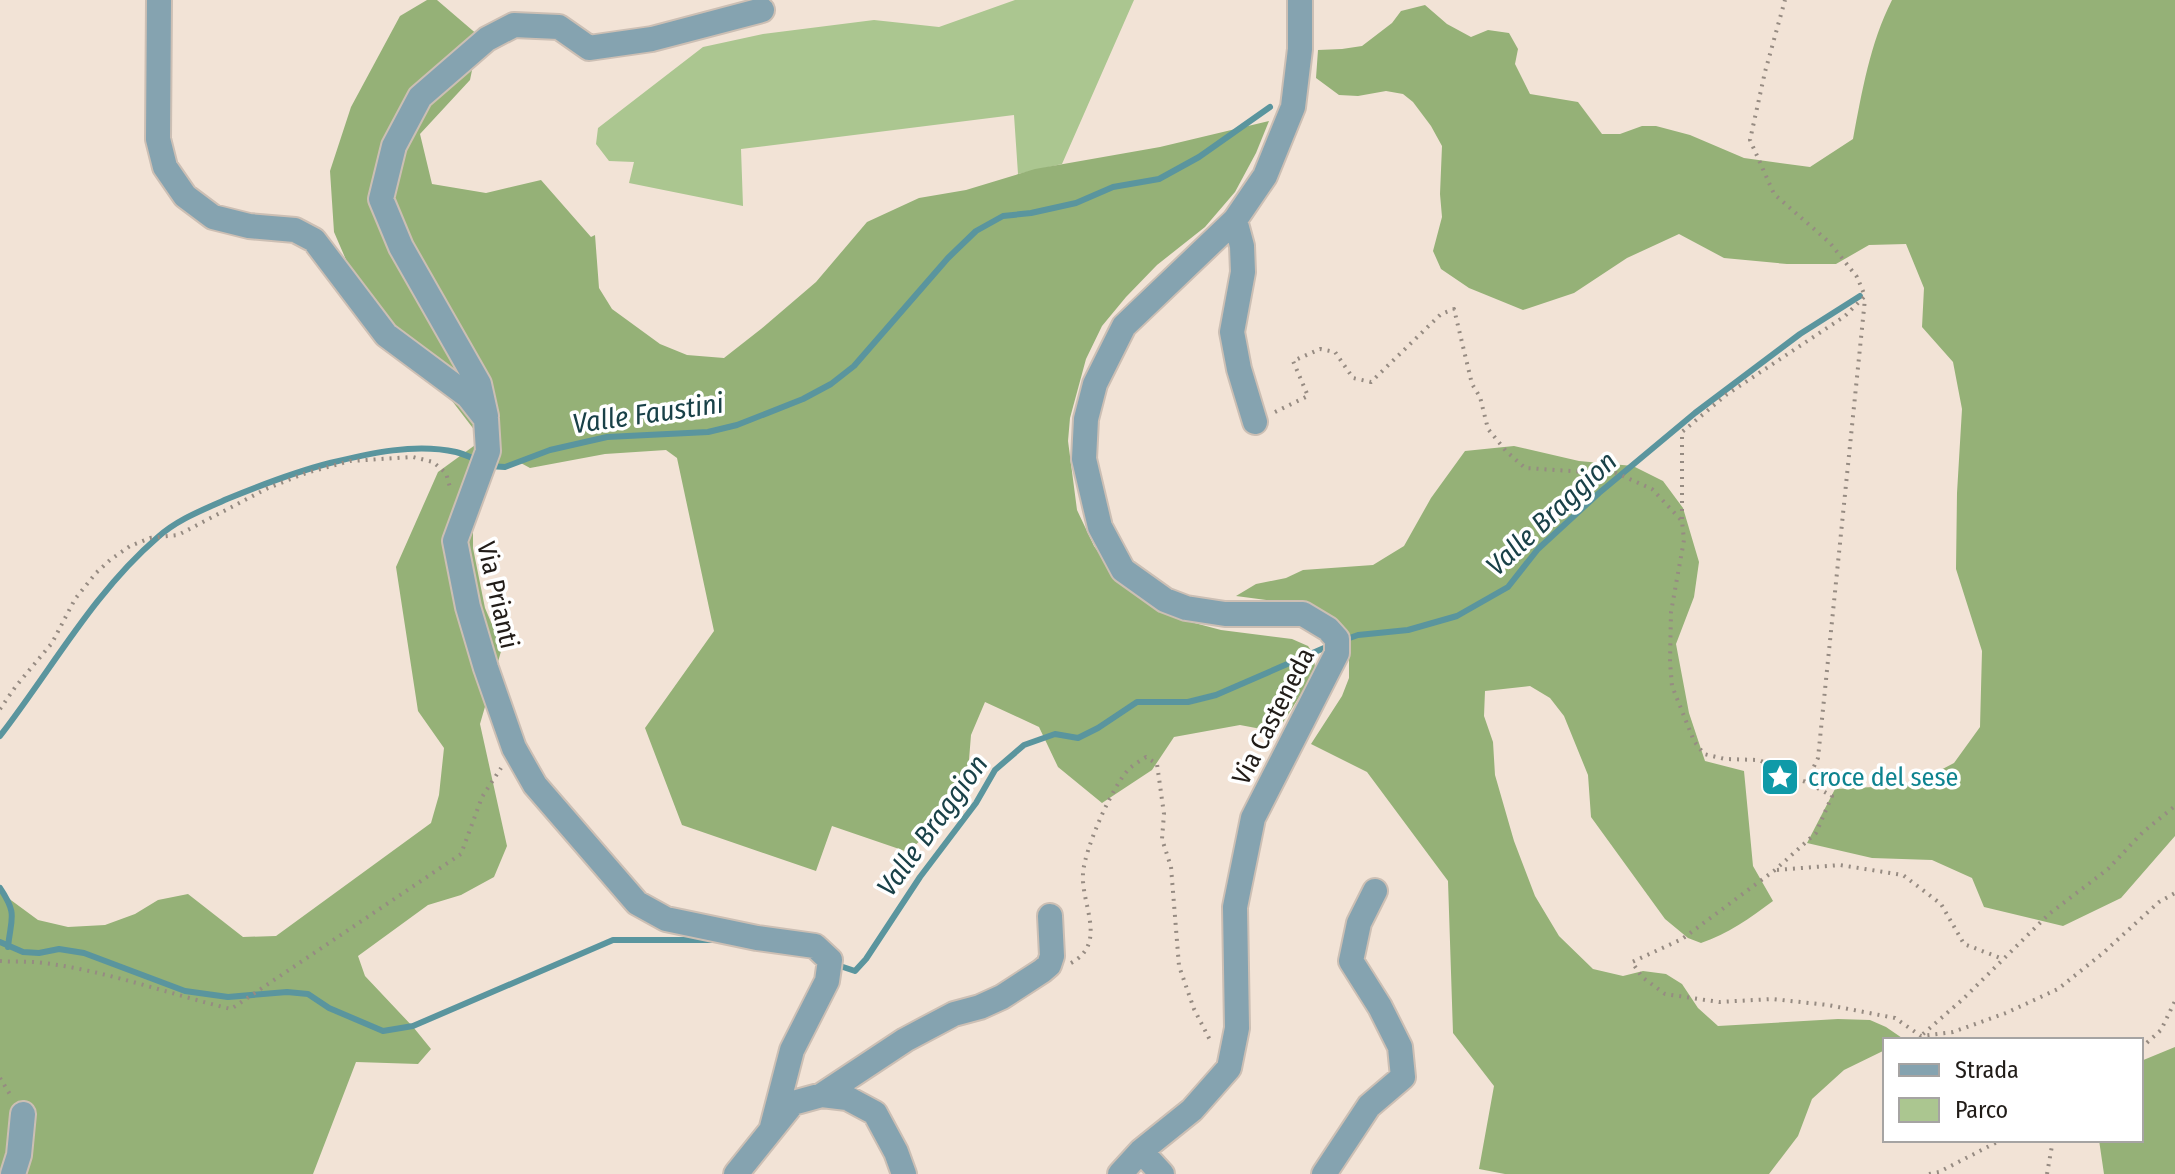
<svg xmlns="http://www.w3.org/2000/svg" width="2175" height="1174" font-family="'Fira Sans Condensed',sans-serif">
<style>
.green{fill:#abc690}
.forest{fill:#95b177}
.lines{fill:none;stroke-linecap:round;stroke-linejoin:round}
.stream{stroke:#5a959e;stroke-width:6}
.minor-casing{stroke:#ccbfb4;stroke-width:28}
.path{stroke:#968b82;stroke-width:4;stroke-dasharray:2 6;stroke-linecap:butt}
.minor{stroke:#85a3b0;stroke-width:24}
.labels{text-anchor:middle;stroke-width:7;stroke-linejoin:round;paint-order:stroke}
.street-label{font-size:26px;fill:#211c18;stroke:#fff}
.culture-label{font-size:26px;fill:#0d838f;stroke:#fff;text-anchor:start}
.water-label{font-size:28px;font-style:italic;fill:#194148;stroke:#fff}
</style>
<rect width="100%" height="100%" fill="#f2e3d6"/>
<path class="green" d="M1015,0h119l-72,164 -44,10 -4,-59 -273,34 2,57 -114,-23 5,-21 -25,-1 -13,-17 2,-16 105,-81 60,-13 111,-14 65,7z"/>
<path class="forest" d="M427,0h10l42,36 -9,44 -50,54 12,50 54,9 55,-13 50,57 4,-2 4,53 13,21 48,35 27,11 37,3 37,-29 55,-47 51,-60 52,-24 47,-8 69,-21 125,-22 109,-26 -13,32 -21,39 -30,35 -48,38 -31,32 -24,29 -16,33 -16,59 -2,23 9,69 17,36 20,28 25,22 48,25 34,9 71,9 16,7 6,9 1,14 -5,11 -33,52 -37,-7 -66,12 -22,33 -50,33 -44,-36 -19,-40 -54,-25 -14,33 -5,62 -58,55 -76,-26 -16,45 -134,-46 -37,-97 69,-97 -37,-173 -11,-8 -61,4 -75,14 -11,-6 -14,6h-16l-16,51v29l12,60 17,40 -22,76 27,122 -13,31 -33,18 -33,10 -70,51 7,20 49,52 17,21 -13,15 -62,-2 -43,112h-313v-285l4,6 34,25 30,7 37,-2 30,-11 23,-14 30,-6 55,43 33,-1 155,-113 8,-28 5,-47 -26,-37 -22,-144 42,-95 44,-32 -49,-64 -64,-63 -35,-81 -4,-61 21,-64 49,-91z
M1892,0h283v836l-54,62 -58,28 -79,-19 -12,-29 -40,-18 -60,-2 -65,-15 28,-54 77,-4 42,-22 26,-36 2,-76 -26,-82 1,-76 5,-84 -9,-47 -31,-35 2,-39 -18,-44 -37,1 -33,19h-49l-63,-6 -45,-24 -52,24 -53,35 -51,17 -54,-22 -28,-19 -8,-18 9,-34 -2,-23 2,-48 -11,-20 -18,-24 -10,-8 -17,-3 -28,5 -19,-1 -23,-17 2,-28 24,-1 20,-3 30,-23 9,-12 24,-6 22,19 24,13 17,-7 21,3 9,16 -3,15 15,30 48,8 24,32h18l22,-8h14l34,9 54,23 66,9 43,-28c9,-47 17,-96 39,-139z
M1514,446l65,15 54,5 30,15 20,27 16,54 -5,35 -18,47 13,69 16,48 39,10 9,95 20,35c-23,17 -45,33 -72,42l-13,-5 -23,-19 -74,-102 -3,-42 -24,-59 -14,-18 -20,-12 -45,5 -1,25 9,26 2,33 19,66 21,55 24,40 34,33 30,7 20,-5 23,3 16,10 16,24 20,18 120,-7 32,1 16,7 19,13h-20v10l-41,20 -32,29 -14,37 -29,38h-264l-26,-5 15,-83 -41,-53 -5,-152 -81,-109 -56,-28 31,-48 7,-18v-31l-46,-42 -67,-9 20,-12 30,-6 17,-8 70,-5 13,-8 18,-11 27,-48 34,-47z
M2175,1047v127h-71l-5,-34h42v-79z"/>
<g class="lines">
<path class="stream" d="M489,466l16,1 45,-17 57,-13 101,-5 29,-7 66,-26 28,-15 23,-18 94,-108 28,-27 27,-15 28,-3 45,-10 37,-16 46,-8 40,-22 71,-50
M1341,641l17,-6 50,-5 49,-14 51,-29 30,-38 61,-56 96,-80 105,-79 60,-38
M0,736c52,-67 93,-143 158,-199 20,-18 45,-27 69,-38 34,-14 68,-27 103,-36 41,-10 85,-20 126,-11 8,2 16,6 23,9
M0,888c18,27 11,29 8,59
M0,942l23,10 16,1 20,-4 25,4 101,38 43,6 59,-5 21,2 21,14 54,23 30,-5 200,-86h101
M834,964l21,7 11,-12 54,-82 56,-74 19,-33 29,-25 31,-11 23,4 20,-10 39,-26h51l28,-7 115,-50"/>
<defs>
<path id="minor" d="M159,0l-1,139 7,28 20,29 28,21 36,9 46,4 19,10 72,95 82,61 18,23 2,32 -33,90 13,66 18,61 28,80 21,37 102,118 29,16 91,19 58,8 15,14 -3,21 -35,69 -20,77
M1235,220l7,26 1,26 -11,60 7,37 16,53
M486,416l-7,-32 -78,-137 -20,-48 13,-53 26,-49 67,-58 27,-14 45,2 30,21 63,-9 110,-29
M822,1095l83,-55 49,-26 26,-7 22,-10 40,-26 7,-6 3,-9 -2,-40
M1141,1151l21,23
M13,1174l6,-19 4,-41
M736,1174l57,-71 29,-8 25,3 28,15 21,39 8,22
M1120,1174l21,-23 51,-41 37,-42 8,-40 -2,-121 18,-89 84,-165v-14l-9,-10 -25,-15h-78l-39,-6 -21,-8 -42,-30 -23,-43 -16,-68 2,-40 9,-35 29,-58 111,-106 30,-44 28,-69 7,-58v-49
M1324,1174l45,-68 34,-29 -3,-30 -20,-40 -29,-46 8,-38 16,-32"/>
</defs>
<use href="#minor" class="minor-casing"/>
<path class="path" d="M1275,412l33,-16 -15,-35 27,-12 15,3 18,26 18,4 70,-68 13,-5 18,75 8,13 8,32 18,22 19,17 62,4 18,-4 47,21 30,32 2,19 -13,72 -1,50 2,24 22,55 10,13 21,5 34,1 16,7 4,6 27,9 26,14 -16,37 -41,37 -93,69 -50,23 10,15 23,17 54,8 53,-3 56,6 67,13 26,18 32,-4 53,-19 52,-24 45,-36 56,-51 16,-9
M1682,519v-87l44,-37 119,-79 20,-20 -8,-19 -27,-34 -56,-49 -24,-54 15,-68 20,-72
M0,709l16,-23 36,-43 23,-44 21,-26 14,-13 20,-14 20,-8 28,-3 90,-47 38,-15 44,-12 63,-4 20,5 13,11 5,18
M1807,781l11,-23 47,-459
M1777,870l63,-5 63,10 38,29 23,40 39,15
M0,961c14,1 29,0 44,2 63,8 125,31 187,46l230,-155 21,-57 19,-29
M1071,963c37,-20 10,-58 12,-89 1,-24 30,-90 47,-106 5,-4 11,-8 16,-11l11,7 7,50 -2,25 9,28 8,99 15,43 17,33
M1923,1034l40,-35 86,-85 59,-45 35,-37 32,-26
M2141,1048l20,-18 14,-29
M0,1078l11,18
M1929,1174l10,-2 62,-32
M2047,1174l6,-34"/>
<use href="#minor" class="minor"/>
</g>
<defs>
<symbol id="sight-square" viewBox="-11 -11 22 22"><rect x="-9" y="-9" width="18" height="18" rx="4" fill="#0f9aa8" stroke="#fff"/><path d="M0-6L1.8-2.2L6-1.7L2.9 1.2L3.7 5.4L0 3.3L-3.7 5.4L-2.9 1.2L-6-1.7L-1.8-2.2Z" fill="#fff"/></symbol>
</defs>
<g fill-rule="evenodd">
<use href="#sight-square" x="1758" y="755" width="44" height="44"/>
</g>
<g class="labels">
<g class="street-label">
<text transform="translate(498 595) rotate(77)" y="9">Via Prianti</text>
<text transform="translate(1273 716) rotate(-63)" y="9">Via Casteneda</text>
</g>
<g class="culture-label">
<text x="1808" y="786">croce del sese</text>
</g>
<g class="water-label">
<text transform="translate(648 413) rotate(-8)" y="10">Valle Faustini</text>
<text transform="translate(1551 513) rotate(-43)" y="10">Valle Braggion</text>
<text transform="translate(932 825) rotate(-54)" y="10">Valle Braggion</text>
</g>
</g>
<rect x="1883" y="1038" width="260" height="104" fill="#ffffff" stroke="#a6a4a3" stroke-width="2"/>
<rect x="1899" y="1064" width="40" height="12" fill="#85a3b0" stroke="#a6a4a3" stroke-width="2"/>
<text x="1955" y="1078" font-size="24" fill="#211c18">Strada</text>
<rect x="1899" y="1098" width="40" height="24" fill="#abc690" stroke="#a6a4a3" stroke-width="2"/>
<text x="1955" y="1118" font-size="24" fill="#211c18">Parco</text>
</svg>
